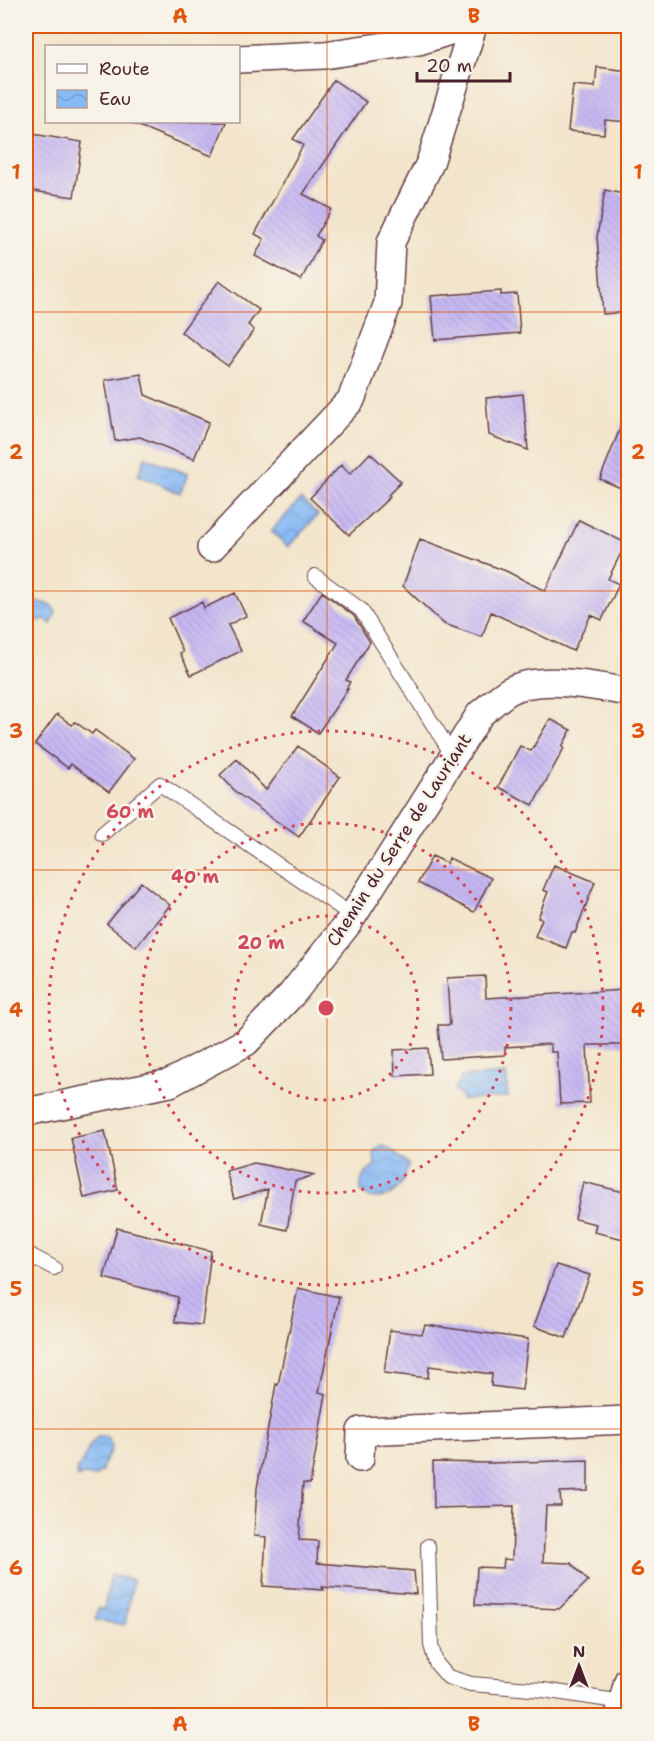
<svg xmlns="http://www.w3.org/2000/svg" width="654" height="1741" font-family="'Shantell Sans',sans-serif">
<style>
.water{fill:url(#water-waves);stroke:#686c90;stroke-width:1.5}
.building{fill:url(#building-back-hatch)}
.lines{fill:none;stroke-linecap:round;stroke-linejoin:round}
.service-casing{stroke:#633d43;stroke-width:16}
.minor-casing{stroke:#633d43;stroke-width:30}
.service{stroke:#fff;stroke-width:14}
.minor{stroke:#fff;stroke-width:27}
.grid{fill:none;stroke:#e0560e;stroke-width:1.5;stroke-opacity:0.55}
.ring{fill:none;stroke:#d1495b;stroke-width:3;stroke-dasharray:3 6}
.labels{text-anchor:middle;stroke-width:5;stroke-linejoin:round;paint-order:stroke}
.street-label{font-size:18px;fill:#4a1f2b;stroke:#f7f3e8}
.centre{fill:#d1495b;stroke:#f7f3e8;stroke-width:3}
.ring-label{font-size:18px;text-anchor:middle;font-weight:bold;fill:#d1495b;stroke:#f7f3e8;stroke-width:5;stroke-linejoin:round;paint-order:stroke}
.neatline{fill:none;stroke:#e0560e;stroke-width:2}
.grid-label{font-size:20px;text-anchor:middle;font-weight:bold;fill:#e0560e}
</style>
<defs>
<pattern id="water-waves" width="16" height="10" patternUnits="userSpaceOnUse" patternTransform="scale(1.5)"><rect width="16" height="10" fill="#87baf4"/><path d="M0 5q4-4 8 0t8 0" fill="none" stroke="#769fd1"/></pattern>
<pattern id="building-back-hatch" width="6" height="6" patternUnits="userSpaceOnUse" patternTransform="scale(1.5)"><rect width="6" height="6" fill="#c6b8f3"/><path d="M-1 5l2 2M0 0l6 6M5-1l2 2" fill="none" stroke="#ac9ed0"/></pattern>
</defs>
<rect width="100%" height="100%" fill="#f7f3e8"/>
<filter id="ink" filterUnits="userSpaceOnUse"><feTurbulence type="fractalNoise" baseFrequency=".0167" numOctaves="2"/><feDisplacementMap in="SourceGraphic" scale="12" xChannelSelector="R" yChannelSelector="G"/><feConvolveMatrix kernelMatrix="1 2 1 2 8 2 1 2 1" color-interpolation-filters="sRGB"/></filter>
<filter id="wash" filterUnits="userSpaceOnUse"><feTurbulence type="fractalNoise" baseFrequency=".008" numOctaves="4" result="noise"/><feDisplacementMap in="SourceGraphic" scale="24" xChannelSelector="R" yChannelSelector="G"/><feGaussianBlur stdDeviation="1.35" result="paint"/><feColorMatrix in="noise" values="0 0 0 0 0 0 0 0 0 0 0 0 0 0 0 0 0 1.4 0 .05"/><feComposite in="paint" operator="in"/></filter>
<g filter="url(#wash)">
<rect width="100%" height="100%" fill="#f2e5cb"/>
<path class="water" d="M145,457l43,17 -8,19 -42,-18z
M301,499l17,16 -30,32 -17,-16z
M26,599l25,6 5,7 -5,12 -7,-6 -3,3 -6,-2 -4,3 -5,-1z
M506,1074l2,23 -46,3v-3l-7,-6v-4l6,-6 -1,-4z
M381,1145l10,5 18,15c-3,6 -4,13 -8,19 -8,13 -27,20 -40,8 -2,-14 4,-19 14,-26l-1,-15z
M100,1436l7,1 5,10c-2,10 -9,12 -10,24l-8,6 -9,-2 -8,2v-8c12,-13 7,-24 23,-33z
M111,1575l22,5 -8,45 -30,-5 3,-12 6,1z"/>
<g id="blocks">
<path class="building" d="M597,67l31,4v51l-23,-2 -1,14 -36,-3 5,-46 22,2z
M334,80l32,22 -63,92 28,15 -15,27 6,4 -21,40 -46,-24 9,-17 -9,-5 48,-89 -10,-6z
M129,122h97l-14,34z
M26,133l56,9 -8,55 -48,-7z
M605,190l23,5v117l-25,2 -6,-77z
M219,281l40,29 -11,15 6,5 -26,36 -47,-34z
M501,291v4l16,-1 3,39 -85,7 -4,-44z
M141,374l4,21 64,27 -15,37 -54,-22 -25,4 -10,-61z
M523,394l5,56 -39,-15 -3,-37z
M627,411h1v80l-28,-12z
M370,453l31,29 -13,13 2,2 -41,38 -39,-37 31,-33 9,9z
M579,520l47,23 -18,36 11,5 -17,36 -11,-5 -18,36 -82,-39 -9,25 -38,-13 -41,-38 17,-47 86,32 39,20z
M322,592l32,24 16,26 -24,38 4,2 -4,7h2l-30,44 -26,-17 46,-73 -35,-22z
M235,593l11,23 -18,9 13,26 -50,24 -11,-22 3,-1 -15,-34 34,-16 2,6z
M57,714l15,11 3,-3 17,12 3,-4 39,29 -25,33 -38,-28 -3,4 -33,-24z
M550,719l21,11 -9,17 2,1 -31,57 -35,-18 22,-41 11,5z
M298,746l42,31 -41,60 -62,-44 -17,-18 17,-16 29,31z
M432,856l15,7 2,-5 42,20 -17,34 -56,-29z
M554,865l41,17 -20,51 -3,-1 -6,16 -31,-12 7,-17 -4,-1 10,-26 -5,-2z
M141,882l29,23 -34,42 -29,-23z
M485,976l1,22 139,-8 3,27v28h-41l3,58 -30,1 -3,-52h-6v-8l-46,3v8l-64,4 -3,-34h12l-3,-47z
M428,1048l2,26 -35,2 -1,-26z
M105,1131l13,59 -34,8 -13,-60z
M254,1163l61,12 -20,6 -8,49 -26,-6 7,-35 -34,10 -8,-28z
M583,1182l45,11v47l-34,-8 2,-8 -21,-5z
M117,1228l94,23 -9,74 -27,-3 3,-25 -74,-19z
M556,1265l34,10 -24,63 -32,-12z
M298,1288l41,9 -20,95 7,2 -16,90 -7,-1 -4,57 19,1 -1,22 97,8 2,23 -94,-7 2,3 -61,-4 3,-49 -12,-1 3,-48 19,-104 2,1z
M425,1325l103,14 -6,51 -31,-4 1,-12 -63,-8 -1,12 -44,-5 6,-43 32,4z
M588,1460v31l-28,1 1,14h-15l-3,56 28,1 17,18 -29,28 -84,-4 2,-38 26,1 1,-9 8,1 2,-54 -80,2 -1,-46 57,1z"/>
</g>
</g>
<g filter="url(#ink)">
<use href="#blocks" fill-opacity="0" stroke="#633d43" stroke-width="1.5"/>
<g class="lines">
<defs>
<path id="service" d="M315,576l46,34 92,146
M102,834l58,-50 193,132
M26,1253l28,15
M428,1546l3,99 5,18 12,14 23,7 72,6 80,12"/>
<path id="minor" d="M238,59l86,-4 95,-14 46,-15
M211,548l140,-148 37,-97 3,-61 39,-79 43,-137
M26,1112l144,-29 76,-41 46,-48 57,-72 131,-208c9,-7 19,-17 29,-23 30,-17 87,-5 119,1
M360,1458l1,-27 267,-11
M619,1716l9,-35"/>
</defs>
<use href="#service" class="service-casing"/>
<use href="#minor" class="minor-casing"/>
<use href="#service" class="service"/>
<use href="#minor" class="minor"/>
</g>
</g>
<path class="grid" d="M327,26v1690M26,312h602M26,591h602M26,870h602M26,1150h602M26,1429h602"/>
<g class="ring">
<circle cx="326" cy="1008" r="92"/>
<circle cx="326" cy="1008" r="185"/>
<circle cx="326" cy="1008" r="277"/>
</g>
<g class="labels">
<g class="street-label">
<text transform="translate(399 840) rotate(-57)" y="6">Chemin du Serre de Lauriant</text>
</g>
</g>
<circle cx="326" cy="1008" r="9" class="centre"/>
<g class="ring-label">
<text x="130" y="818">60 m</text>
<text x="195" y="883">40 m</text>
<text x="261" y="949">20 m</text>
</g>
<rect width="654" height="1741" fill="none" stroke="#f7f3e8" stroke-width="66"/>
<rect x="45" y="45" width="195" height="78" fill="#f7f3e8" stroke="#b29e9c" stroke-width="1.5"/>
<rect x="57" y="64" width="30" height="9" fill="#ffffff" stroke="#b29e9c" stroke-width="1.5"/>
<text x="99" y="75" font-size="18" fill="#4a1f2b">Route</text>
<rect x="57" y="90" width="30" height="18" fill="url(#water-waves)" stroke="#b29e9c" stroke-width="1.5"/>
<text x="99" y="105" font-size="18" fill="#4a1f2b">Eau</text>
<g transform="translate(579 1666)" stroke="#f7f3e8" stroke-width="4.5" paint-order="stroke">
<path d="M0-4.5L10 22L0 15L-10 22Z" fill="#4a1f2b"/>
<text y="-9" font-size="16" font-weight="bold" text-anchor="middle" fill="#4a1f2b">N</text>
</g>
<path d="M417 72v9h93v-9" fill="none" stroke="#4a1f2b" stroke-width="3"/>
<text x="426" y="72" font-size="18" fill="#4a1f2b" stroke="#f7f3e8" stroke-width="4.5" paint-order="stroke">20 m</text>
<rect x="33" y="33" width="588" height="1675" class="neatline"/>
<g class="grid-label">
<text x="180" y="23">A</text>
<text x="474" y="23">B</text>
<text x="16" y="179">1</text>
<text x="638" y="179">1</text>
<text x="16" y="459">2</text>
<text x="638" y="459">2</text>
<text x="16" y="738">3</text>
<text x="638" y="738">3</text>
<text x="16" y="1017">4</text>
<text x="638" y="1017">4</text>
<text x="16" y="1296">5</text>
<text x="638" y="1296">5</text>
<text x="16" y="1575">6</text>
<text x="638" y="1575">6</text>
<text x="180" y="1731">A</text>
<text x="474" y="1731">B</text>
</g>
</svg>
